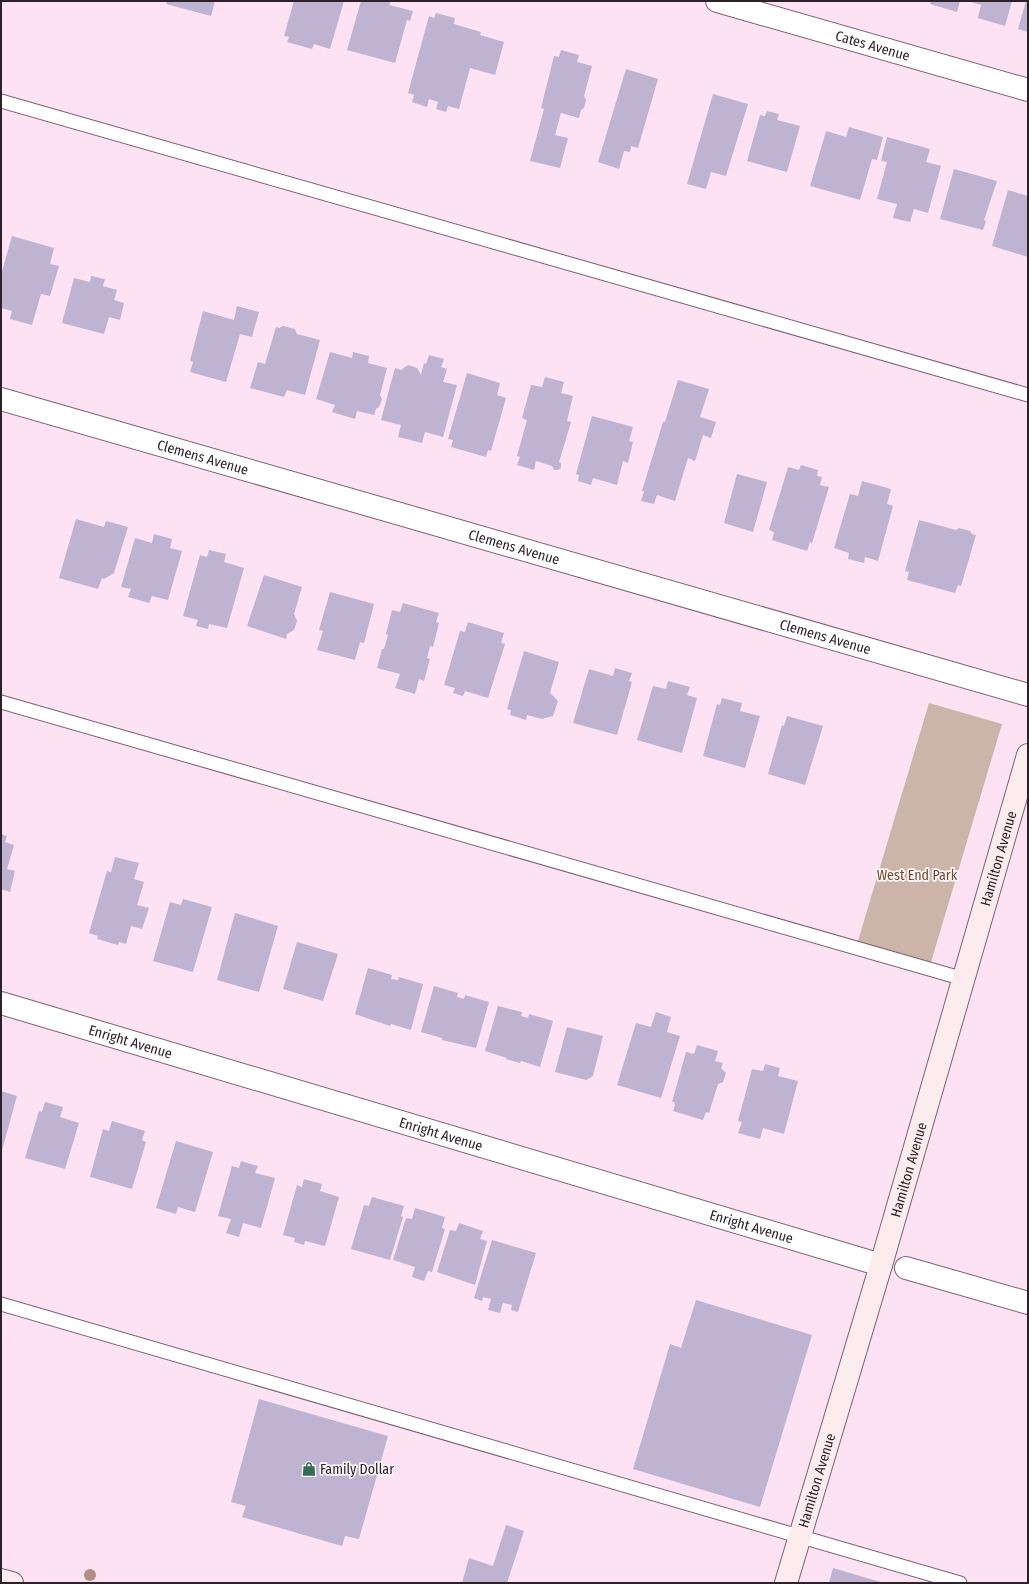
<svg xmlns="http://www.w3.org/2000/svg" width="1029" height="1584" font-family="'Fira Sans Condensed',sans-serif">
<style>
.green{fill:#ccb4a8}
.building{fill:#bfb3d2}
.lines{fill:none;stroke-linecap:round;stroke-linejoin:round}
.lane-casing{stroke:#7d6174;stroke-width:15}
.street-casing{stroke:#7d6174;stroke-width:24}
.secondary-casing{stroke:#7d6174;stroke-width:24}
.lane{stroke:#fff;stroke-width:13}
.street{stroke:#fff;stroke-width:22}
.secondary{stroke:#fceced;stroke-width:22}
.tree{fill:#b38e87}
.labels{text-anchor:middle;stroke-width:3.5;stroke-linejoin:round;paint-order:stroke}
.street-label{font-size:14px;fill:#2e222a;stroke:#fcf6fa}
.park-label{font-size:14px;fill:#78492f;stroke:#fcf6fa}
.poi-label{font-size:14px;fill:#2e222a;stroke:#fcf6fa;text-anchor:start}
</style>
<rect width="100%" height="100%" fill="#fce2f3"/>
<path class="green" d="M929,703l73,21 -71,238 -73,-21z"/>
<path class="building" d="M167,1h48l-4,15 -45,-12z
M294,1h50l-14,48 -16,-5 -2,5 -25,-7 2,-5 -5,-1z
M361,1h30l-2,4 24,6 -3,10 -3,-1 -12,43 -48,-13z
M931,1h29l-3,11 -27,-8z
M968,1h44l-7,25 -27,-8 3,-13z
M1026,1h2v31l-10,-3z
M436,13l19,5 -1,6 27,8 -1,3 24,7 -9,33 -25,-7 -11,41 -11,-3 -2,6 -10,-3 2,-7 -9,-3 -2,8 -15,-5 2,-7 -6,-2 21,-77 5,2z
M561,50l18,5 -2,7 15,4 -8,30 2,4 -2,8 -3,2 -2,8 -18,-5 -6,22 13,3 -8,30 -30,-7 14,-52 -3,-1 13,-52 5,1z
M626,69l32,10 -20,69 -7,-2 -1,6 -6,-1 -5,18 -21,-7z
M713,94l35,10 -22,72 -15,-4 -5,17 -19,-5z
M767,111l12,3 -2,6 23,6 -13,46 -40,-11 13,-46 5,1z
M849,127l34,10 -6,23 -5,-1 -12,41 -50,-14 16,-55 20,6z
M887,137l43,12 -4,13 15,4 -13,47 -14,-4 -4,13 -17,-4 4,-14 -20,-5 10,-37 -6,-1z
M954,169l43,12 -13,39 2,1 -3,9 -43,-11z
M1008,190l20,6v61l-36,-11z
M12,236l42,12 -4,16 9,2 -9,30 -9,-2 -9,31 -22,-6 2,-8 -11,-3v-33z
M91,276l14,3 -2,7 14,4 -3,10 10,3 -4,17 -11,-3 -5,17 -42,-11 12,-45 16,4z
M237,306l22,6 -7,25 -12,-3 -14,48 -36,-10 3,-10 -3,-1 13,-50 31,9z
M283,326l12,3 2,5 23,6 -15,55 -18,-5 -3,7 -34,-9 8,-26 7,2 11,-37 3,1z
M330,352l22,6 1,-6 16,4 -1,7 19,5 -7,27 2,4 -3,8 -3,2 -2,6 -17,-4 -2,8 -23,-7 3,-7 -19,-6z
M429,355l15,4 -3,8 6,2 -4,13 14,3 -14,52 -18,-5 -3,11 -24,-6 3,-12 -20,-5 14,-52 6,2 7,-5 9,3 4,7 3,-12 2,1z
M467,373l33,10 -3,12 9,3 -15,53 -3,-1 -2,7 -35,-10 2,-7 -5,-1z
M545,377l19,5 -3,11 12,3 -6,25 4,1 -12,40 2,1v5l-3,2h-4l-2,-4 -16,-5 -2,9 -17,-5 3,-8 -3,-1 10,-36 -5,-2 9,-33 11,2z
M678,380l31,9 -9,28 16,5 -5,16 -8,-3 -8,26 -7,-3 -13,43 -18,-6 -3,9 -13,-3 3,-10h-2l21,-69h2z
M592,416l41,11 -4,14 4,1 -5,21 -5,-2 -6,24 -24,-7 -2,7 -13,-4 1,-6 -3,-1z
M801,465l17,5 -1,6 5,1 -2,8 9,2 -17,56 -2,-1 -3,9 -35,-11 2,-8 -5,-2 19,-63 11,3z
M737,474l30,8 -14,50 -29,-9z
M862,481l29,8 -4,15 6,2 -15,55 -13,-4 -1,6 -16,-4 1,-6 -15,-5 16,-54 8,2z
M76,519l28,8 2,-6 22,6 -14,46 -10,6 -2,-1 -4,11 -39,-11z
M919,520l37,10 3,-2 11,3 2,3 4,1 -15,51 -3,-1 -3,8 -48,-13 2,-8 -4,-1z
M154,534l18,5 -2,9 12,3 -14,49 -16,-4 -3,7 -21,-6 3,-8 -10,-2 14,-49 17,5z
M209,550l17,4 -2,8 20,6 -17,60 -18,-4 -1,5 -12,-3 2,-6 -15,-4 17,-61 7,2z
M264,575l38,12 -8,27 3,7 -3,9 -7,4 -1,5 -39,-13z
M330,592l44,12 -10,39 -4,-1 -5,18 -38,-10 6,-19 -4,-1z
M403,603l36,10 -3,9 3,1 -6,24 -3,-1 -3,12 3,1 -6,22 -5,-2 -4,15 -20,-6 5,-14 -23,-6 5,-19h2l4,-14 -2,-1 6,-24 8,2z
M468,622l36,11 -3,10 4,1 -17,54 -23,-7 -2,5 -10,-3 2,-5 -11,-3 16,-54 5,1z
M524,651l35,11 -9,31 8,8 -5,15 -11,3 -15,-4 -1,5 -16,-5 1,-5 -4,-1z
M615,668l17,5 -3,8 3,1 -15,53 -44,-12 16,-54 24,7z
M668,681l22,6 -3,8 10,3 -15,55 -45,-13 16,-54 13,3z
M722,698l20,5 -2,8 20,5 -15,52 -42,-12 14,-52 3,1z
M787,716l36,10 -18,59 -37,-11 14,-49 2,1z
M1,834l6,2 -2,6 9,3 -7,24 8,2 -5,21 -9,-3z
M115,857l24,6 -5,16 10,3 -7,23 12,3 -7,21 -11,-3 -5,18 -7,-2 -1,3 -21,-6 1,-3 -9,-3 18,-62 4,1z
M183,899l29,8 -19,65 -40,-11 17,-59 11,3z
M235,913l43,13 -19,66 -42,-12z
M297,942l41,12 -15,47 -40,-12z
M368,968l24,7 -1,4 7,1 1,-3 24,7 -12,46 -20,-6 -1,2 -35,-12z
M434,986l24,7 -1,4 7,2 1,-4 24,7 -13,46 -34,-8v-2l-21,-6z
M498,1006l24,6 -1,4 7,2 1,-4 24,7 -13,46 -19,-6 -1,2 -14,-4 1,-1 -22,-7z
M656,1012l15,5 -4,15 13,4 -19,62 -44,-13 19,-62 15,4z
M567,1027l36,9 -10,40 -7,4 -31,-8z
M697,1045l21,6 -3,10 8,2 -2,5 5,5 -3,9 -5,2 -9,29 -3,-1 -3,8 -30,-9 2,-6 -1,-3h-2l14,-50 8,2z
M765,1064l15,4 -2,8 20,5 -14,53 -21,-6 -3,11 -22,-6 4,-11 -4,-1 14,-52 11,2z
M1,1091l16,5 -16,58z
M45,1102l18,5 -3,10 19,6 -14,46 -40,-11 14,-47 3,1z
M112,1121l33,10 -3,9 4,2 -14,47 -42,-12 13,-48 6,2z
M176,1141l37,11 -18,60 -17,-5 -2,7 -20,-6z
M241,1161l17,5 -3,7 20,5 -14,50 -18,-5 -4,14 -13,-4 5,-14 -13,-3 14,-50 7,2z
M304,1179l18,5 -2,7 19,6 -14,49 -20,-5 -1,4 -10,-3 1,-4 -12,-3 14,-50 5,2z
M372,1197l32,9 -3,10 2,1 -13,43 -39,-11 13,-44 5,1z
M415,1208l30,9 -3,11 3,1 -13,43 -4,-1 -4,10 -12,-4 3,-10 -22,-7 13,-42 6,1z
M459,1223l24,8 -3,8 7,2 -12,44 -38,-13 13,-42 6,1z
M492,1240l44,13 -18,59 -7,-2 1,-5 -9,-2 -3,10 -12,-3 3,-11 -8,-2 -1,4 -8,-3z
M696,1300l116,35 -52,172 -127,-38 37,-125 11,4z
M259,1399l129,37 -29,103 -14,-3 -3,10 -100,-29 4,-11 -15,-4z
M506,1525l18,6 -17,52h-45l7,-25 24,8z
M833,1568l51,15h-55z"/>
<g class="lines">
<defs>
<path id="lane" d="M1,101l1027,294
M1,702l963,277
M1,1304l959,279"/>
<g id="street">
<path id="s1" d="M717,1l311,89"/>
<path id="s2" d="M1,399l1027,296"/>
<path id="s3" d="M1,1003l880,262"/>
<path d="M906,1268l122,35"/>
</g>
<g id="secondary">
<path d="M1,1580l11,3"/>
<path id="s4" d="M786,1583l95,-318 147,-510"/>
</g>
</defs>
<use href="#lane" class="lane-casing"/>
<use href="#street" class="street-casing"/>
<use href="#secondary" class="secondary-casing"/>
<use href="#lane" class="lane"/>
<use href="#street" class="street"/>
<use href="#secondary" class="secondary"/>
</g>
<circle class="tree" cx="90" cy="1575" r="6"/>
<defs>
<symbol id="shop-bare" viewBox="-9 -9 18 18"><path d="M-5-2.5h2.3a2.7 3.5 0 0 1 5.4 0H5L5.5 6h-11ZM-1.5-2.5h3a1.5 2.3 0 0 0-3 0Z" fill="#336c54" stroke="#fcf6fa" stroke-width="2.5" paint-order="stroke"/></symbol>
</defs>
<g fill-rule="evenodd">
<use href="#shop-bare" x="299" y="1459" width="20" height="20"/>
</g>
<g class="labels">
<g class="street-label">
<text dy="5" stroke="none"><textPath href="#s1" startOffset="162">Cates Avenue</textPath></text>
<text dy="5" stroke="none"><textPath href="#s2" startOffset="210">Clemens Avenue</textPath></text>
<text dy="5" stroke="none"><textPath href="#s2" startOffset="534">Clemens Avenue</textPath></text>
<text dy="5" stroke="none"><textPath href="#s2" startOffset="858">Clemens Avenue</textPath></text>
<text dy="5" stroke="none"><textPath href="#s4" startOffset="755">Hamilton Avenue</textPath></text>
<text dy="5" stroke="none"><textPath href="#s3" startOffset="135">Enright Avenue</textPath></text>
<text dy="5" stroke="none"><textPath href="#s3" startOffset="459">Enright Avenue</textPath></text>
<text dy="5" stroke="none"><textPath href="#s4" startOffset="431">Hamilton Avenue</textPath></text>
<text dy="5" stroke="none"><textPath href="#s3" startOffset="783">Enright Avenue</textPath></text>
<text dy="5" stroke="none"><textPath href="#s4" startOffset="107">Hamilton Avenue</textPath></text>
</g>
<g class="park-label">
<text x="917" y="880">West End Park</text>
</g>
<g class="poi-label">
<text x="320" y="1474">Family Dollar</text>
</g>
</g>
<rect width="1029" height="1584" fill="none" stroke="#2e222a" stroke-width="4"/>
</svg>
